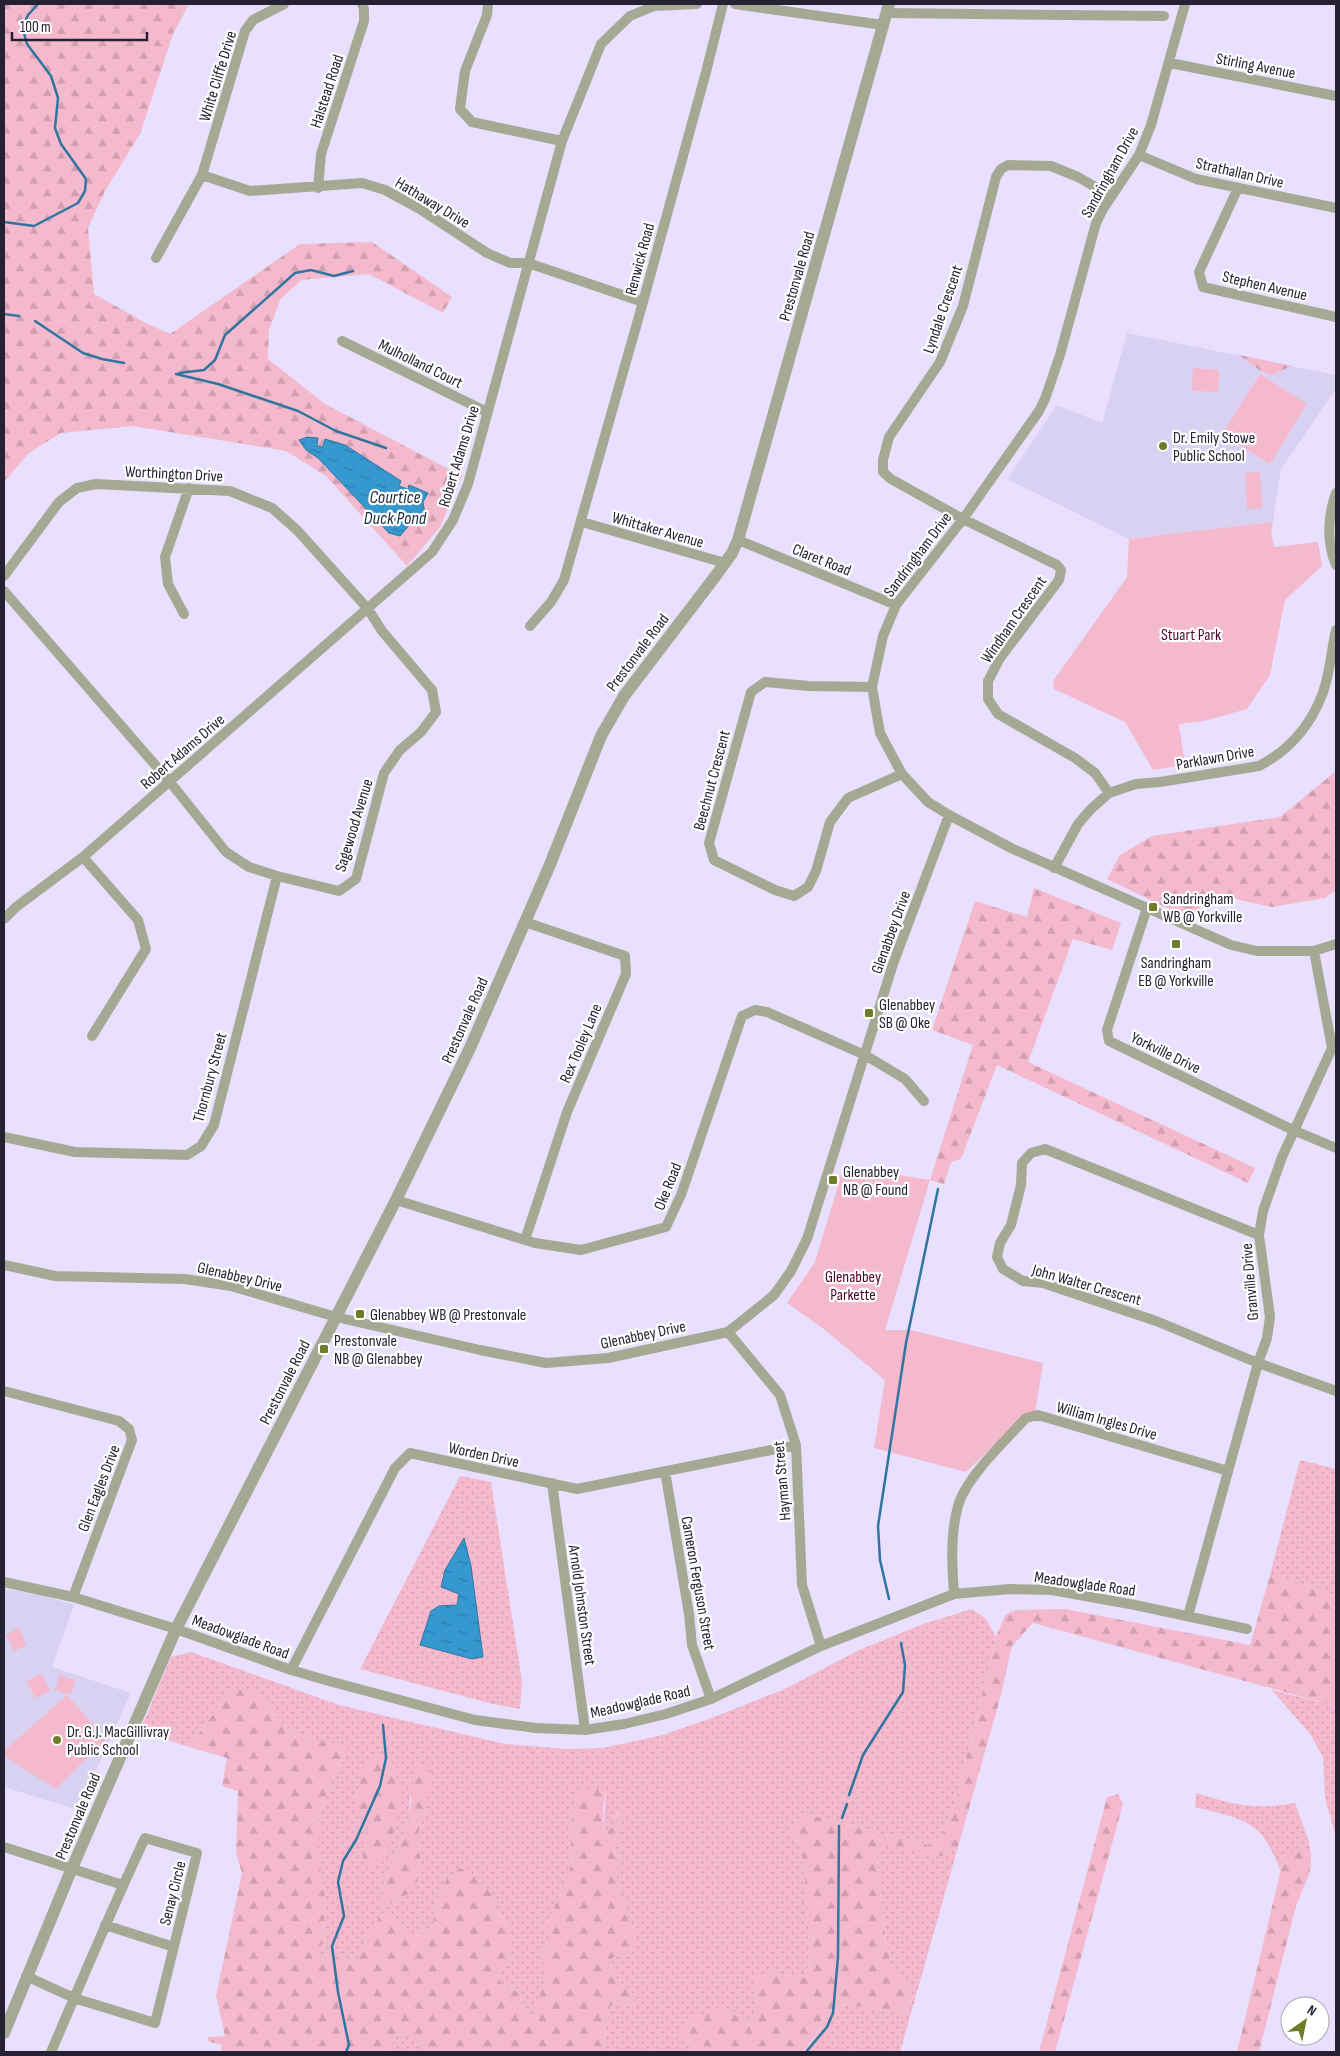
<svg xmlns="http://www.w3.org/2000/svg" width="1340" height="2056" font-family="'Sofia Sans Condensed',sans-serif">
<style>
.built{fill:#d9d1f1}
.grass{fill:url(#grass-dots);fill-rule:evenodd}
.forest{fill:url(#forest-firs)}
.park{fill:#f4b9cd}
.water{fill:url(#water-ripples);stroke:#3075a0}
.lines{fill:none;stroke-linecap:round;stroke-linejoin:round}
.stream{stroke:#3075a0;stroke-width:2.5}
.minor{stroke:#a5a994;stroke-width:10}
.tertiary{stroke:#a5a994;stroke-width:12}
.poi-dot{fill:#717c29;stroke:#fff;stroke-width:2}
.labels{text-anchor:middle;stroke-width:4.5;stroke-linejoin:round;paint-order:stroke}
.street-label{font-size:16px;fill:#252032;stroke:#fff}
.poi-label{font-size:16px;fill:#252032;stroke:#fff;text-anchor:start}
.park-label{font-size:16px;fill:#4f052a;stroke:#fff}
.water-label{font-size:18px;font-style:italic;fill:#172c39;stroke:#fff}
</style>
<defs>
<pattern id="grass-dots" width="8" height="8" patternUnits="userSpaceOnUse" patternTransform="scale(1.25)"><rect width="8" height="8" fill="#f4b9cd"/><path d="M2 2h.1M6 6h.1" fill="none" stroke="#d19fb0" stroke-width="1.8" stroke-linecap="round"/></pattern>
<pattern id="forest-firs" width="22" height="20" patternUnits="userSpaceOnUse" patternTransform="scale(1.25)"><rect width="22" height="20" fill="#f4b9cd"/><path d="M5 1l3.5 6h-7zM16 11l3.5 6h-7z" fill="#d19fb0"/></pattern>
<pattern id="water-ripples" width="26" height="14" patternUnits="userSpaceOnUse" patternTransform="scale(1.25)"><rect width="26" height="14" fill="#3599cf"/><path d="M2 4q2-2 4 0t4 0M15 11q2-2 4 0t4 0" fill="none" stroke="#2d7ca9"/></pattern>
</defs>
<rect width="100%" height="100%" fill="#e8e0fe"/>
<path class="built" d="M1127,333l209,42v14l-55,80 -8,53 -144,17 -122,-60 50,-74 45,18z
M4,1589l31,4 39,12 -22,62 79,26 -53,117 -74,-23z"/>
<path class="grass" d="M1300,1460l36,9v126l-66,-20z
M460,1476l31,6 31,199 -2,28 -27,-5 -133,-35z
M972,1609l14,10 10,18 -41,166 -15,35 -12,7 -125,-32 -13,16 11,18 5,45 4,69 -6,17 -35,-6 -17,15 6,18 -8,21 -18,-14 -58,23 19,10 6,7h-97l8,-46 8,-5 11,5 6,-3v-8c-13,-10 -29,-19 -22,-38l17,-2 4,-24 -10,-20 3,-10c-11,-17 -12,-25 -8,-45l-5,-4 9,-41h-5l-8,20 -7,2 3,-44h-29l-8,44 4,25 -8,29 -8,13 -9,24v17l-7,14 7,17 -17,50 -13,-30 -15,-6 -5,-10 13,-19 -4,-33 -13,-16 -2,-13 -13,-16 -19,-10 -13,9 -12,27 -2,20 -18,12 -22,-22 -25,20 -11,27 -36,-8 5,-51 -10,-55 4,-35 11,-32 13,-22 -34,-22 -16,-4 -17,-15 -15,-23 -32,-4 -41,56 -49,-16 31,-74 20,-5 148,53 166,39 62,5 36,-1 60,-13 46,-16 78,-31 72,-38 67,-27zM360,1788l37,30 -13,38 -29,-56zM410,1796l16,11 -9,31 4,25 -12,31c-12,3 -16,11 -27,14l2,-24 25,-65z
M1272,1690l64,16v131l-11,-39 -2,-41 -13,-23z
M1196,1793c38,12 59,17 99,10l14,39 2,13 -8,-4 -20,10 -3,9c-4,-12 -13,-31 -23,-40 -16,-14 -43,-18 -62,-23z
M878,1843l59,14 11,-3 10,-7 -58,205h-99l6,-4 19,-29 17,-15 68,10 1,-22 -22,-30 -7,-41 -6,-64z
M403,2033l25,19h-39l6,-16z"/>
<path class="forest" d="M4,4h185l-16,30 -33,100 -35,57 -17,37 6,66 50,28 26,12 130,-90 72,-2 80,55 -9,16 -74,-39 -68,6 -21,20 -11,30 -1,29 57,45 137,72 -22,51 -33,39 -81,-90 -40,-25 -153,-25 -72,7 -32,20 -25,29z
M1239,355l53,11 -21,9 -13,-6z
M1336,771v119l-11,8 -53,9 -65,-14 -13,28 -87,-42 13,-24 32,-19 128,-19z
M1034,888l87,35 -9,27 -39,-11 -45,123 227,106 -7,15 -251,-118 -36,94 -10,3 -7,22 -14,-4 43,-135 -41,-15 43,-129 52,16z
M1270,1575l66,20v111l-303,-83 -21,23 -12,53 -42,148 -10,7 -11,3 -59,-13 -1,13 6,64 7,41 22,30 -1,22 -68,-10 -17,15 -20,29 -5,4h-102l-6,-7 -19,-10c9,-17 38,-28 56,-23 7,2 14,10 20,14l8,-21 -6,-18 1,-10 16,-5 35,6 6,-17 -4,-69 -5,-45 -11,-18 13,-16 125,32 12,-7 15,-35 41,-166 9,-22 11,-5 49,-1 185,36z
M247,1689l15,6 15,23 17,15 54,14 -4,12 -13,22 -11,32 -3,35 9,55 -5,51 36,8 11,-27 13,-20h12l23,22 17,-12 2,-20 12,-27 13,-10 19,11 13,16 2,13 13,16 5,17 -1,16 -13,19 5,10 15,6 13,29 17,-49 -5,-7 -2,-10 7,-14v-17l9,-24 8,-13 8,-29 -4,-25 8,-44h29l-3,20v24l7,-3 9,-20 4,1 -9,41 5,4c-4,20 -3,28 8,45l-3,10 10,20 1,16 -5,8 -17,2c-7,19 9,28 22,38v8l-6,3 -11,-5 -8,5 -8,46h-174l-26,-19 -7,3 -6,16h-169l2,-7 -15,-4 1,-4 17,-1 -9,-40 26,-123 -6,-20 2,-62 -16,-5 5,-28 -38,-11 41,-56z
M376,1756l15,4c16,31 7,79 -15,106l-10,1 -5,-18 7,-23 -8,-5 -5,-12v-9l5,-12v-14l6,-15z
M418,1764h7l6,7 -5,36 -9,31 4,25 -3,17 -9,14c-12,3 -16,11 -28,14l3,-24 25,-65 5,-48z
M1118,1794l5,10 -68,248h-16l68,-255z
M1303,1851l8,4 -1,17 -14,34 -37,146h-22l46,-191 10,-9z"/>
<path class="park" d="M1193,368l26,2 -1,22 -26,-1z
M1260,374l47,30 -37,60 -48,-30z
M1260,472l2,36 -15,1 -2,-36z
M1273,522l-2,10 3,15 44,-5 4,24 -37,34 -15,75 -23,34 -43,12 -25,3 6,41 -32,5 -28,-48 -71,-33 -1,-8 74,-104 2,-38z
M844,1166l86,14 -45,150h26l132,33 -8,50 -25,16 -44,43 -92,-24 11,-68 -60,-50 -38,-27 28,-41z
M19,1628l8,17 -13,6 -8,-16z
M42,1674l8,17 -15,7 -8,-17z
M60,1675l15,5 -4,15 -16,-5z
M67,1695l39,44 -50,50 -52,-33v-5z"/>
<path class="water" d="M307,437l11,1 -1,8 6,1 2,-8 20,6 56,36 -2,5 9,3 1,-4 19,8 -5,9 2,12 -7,1 -18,21 -11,-3 -71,-75 -12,-8 -7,-10z
M464,1538l7,28 12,91 -11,2 -52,-14 11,-34 8,-5 18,-1 2,-11 -18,-7 4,-17z"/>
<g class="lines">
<path class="stream" d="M4,222l30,4 44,-23 7,-12 1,-12 -25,-35 -6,-16 3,-30 -7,-22 -24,-32 -3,-11v-9l4,-9 10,-11
M4,314l15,2
M35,321l48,32 19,6 22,4
M179,373l25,-3 11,-10 10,-25 70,-62 16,-3 23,6 19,-5
M176,374l42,10 80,27 38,20 50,17
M889,1599l-9,-39 -2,-34 28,-183 32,-154
M849,1795l14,-40 40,-63 2,-27 -4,-22
M842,1818l5,-14
M346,2052l3,-7 -11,-53 -6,-46 12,-30 -6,-34 5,-21 13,-21 24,-54 6,-28 -3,-33
M806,2052l21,-25 6,-14 5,-56 1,-131"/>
<path class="minor" d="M488,4l-1,11 -22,56 -5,38 12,13 90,19
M735,4l148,21
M1185,4l-34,121 -12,30 -36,54 -7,14 -36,132 -15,44 -6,12 -76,108 -67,86 -13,31 -11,51 8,46 22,41 26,28 21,13 64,34 218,96 26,6h57l22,-7
M887,13l277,3
M1170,63l166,33
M1139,155l57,24 140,29
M202,175l48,16 112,-8 23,7 35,19 67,44 23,10h18l115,39
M318,188l3,-34 43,-133v-12l-2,-5
M1238,188l-39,84 4,15 133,30
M156,258l46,-83 43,-144 8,-11 31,-16
M342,341l145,71
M1336,493c-8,22 -10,49 0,72
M582,522l143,41
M738,540l158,65
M4,576l55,-74 18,-14 19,-4 134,7 42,17 25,22 71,79 14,22 50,59 4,22 -15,20 -21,18 -16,23 -28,106 -17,12 -62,-15 -28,-9 -23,-15 -56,-70 -166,-191
M184,614l-16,-30 -3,-27 24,-69
M530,626l21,-24 13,-22 79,-278 63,-230 17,-68
M872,687l-63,-1 -44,-4 -14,10 -42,151 5,17 61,30 19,6 14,-9 8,-16 14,-49 18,-24 54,-24
M1109,793l-14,-20 -20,-15 -77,-44 -10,-15v-18l12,-23 59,-78 2,-10 -4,-5 -94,-46 -72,-40 -8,-7v-12l6,-23 51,-75 23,-56 33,-129 5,-8 7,-4 43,1 27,11 33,19
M83,857l55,63 8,29 -54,87
M1054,868l24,-44 13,-15 18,-16 27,-9 24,-2 99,-16c29,-15 51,-40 63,-71 8,-20 9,-44 14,-65
M1147,908l-40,122 2,11 184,89 43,18
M4,919l12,-12 67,-50 349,-305 21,-32 15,-36 94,-343 39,-97 29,-28 24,-10 43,-2
M525,922l100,34 1,18 -59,138 -42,128
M4,1137l71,15 112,3 14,-9 13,-21 63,-249
M396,1200l139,43 46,7 85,-23 15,-32 61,-179 13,-6 12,2 98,43 40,24 19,22
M1259,1235l-214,-86 -14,4 -9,10 -1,22 -10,40 -11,18 -3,14 6,12 20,12 20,2 113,38 102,42 78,28
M4,1265l51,11 130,3 46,7 105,31 144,33 66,13 62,-5 120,-26 46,-37 17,-24 16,-32 86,-275 56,-149
M728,1332l52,63 16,50 6,140 19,61
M4,1391l115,30 10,8 3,11 -59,157
M665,1471l24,143 3,31 19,54
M552,1483l33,247
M4,1582l69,15 103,32 115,41 38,11 146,39 61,8 49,2 39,-6 42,-10 45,-15 110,-53 133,-52 56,-5 42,1 83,15 112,24
M954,1594c-2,-30 -4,-59 4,-88 8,-29 48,-66 68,-88l12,-3 190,56
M1188,1616l70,-253 9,-25 3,-21 -11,-82 4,-24 19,-54 50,-109 -18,-97
M291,1670l104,-202 15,-15 167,36 219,-44
M4,1847l119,38
M105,1925l69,22
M26,1976l48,22 81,25 42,-170 -52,-15c-33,70 -63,142 -94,214"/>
<path class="tertiary" d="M4,2033l68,-165 104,-239 220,-429 74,-152 79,-181 52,-131 23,-40 93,-122 15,-21 6,-13 151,-536"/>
</g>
<g class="poi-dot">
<circle cx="1163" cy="446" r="5"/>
<rect x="1148" y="902" width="10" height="10" rx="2.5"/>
<rect x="1171" y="939" width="10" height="10" rx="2.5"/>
<rect x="864" y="1008" width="10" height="10" rx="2.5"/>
<rect x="828" y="1175" width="10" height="10" rx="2.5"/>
<rect x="355" y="1309" width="10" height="10" rx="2.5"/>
<rect x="319" y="1344" width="10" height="10" rx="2.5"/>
<circle cx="57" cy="1740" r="5"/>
</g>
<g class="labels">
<g class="street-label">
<text transform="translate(1256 65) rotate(11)" y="6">Stirling Avenue</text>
<text transform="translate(217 76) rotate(-73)" y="6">White Cliffe Drive</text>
<text transform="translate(326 91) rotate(-72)" y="6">Halstead Road</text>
<text transform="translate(1109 172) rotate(-61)" y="6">Sandringham Drive</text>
<text transform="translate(1240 172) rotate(13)" y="6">Strathallan Drive</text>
<text transform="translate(433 202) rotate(31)" y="6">Hathaway Drive</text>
<text transform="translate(639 259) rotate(-75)" y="6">Renwick Road</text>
<text transform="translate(796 276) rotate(-74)" y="6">Prestonvale Road</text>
<text transform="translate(1265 285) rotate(13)" y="6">Stephen Avenue</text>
<text transform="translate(942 309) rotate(-71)" y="6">Lyndale Crescent</text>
<text transform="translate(421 363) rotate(26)" y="6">Mulholland Court</text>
<text transform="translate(458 456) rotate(-73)" y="6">Robert Adams Drive</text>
<text transform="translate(174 473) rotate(3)" y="6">Worthington Drive</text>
<text transform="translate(658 529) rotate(16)" y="6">Whittaker Avenue</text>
<text transform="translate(917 554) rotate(-53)" y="6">Sandringham Drive</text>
<text transform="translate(822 559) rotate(22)" y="6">Claret Road</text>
<text transform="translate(1013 619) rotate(-55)" y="6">Windham Crescent</text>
<text transform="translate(637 652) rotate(-53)" y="6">Prestonvale Road</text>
<text transform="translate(182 751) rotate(-41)" y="6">Robert Adams Drive</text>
<text transform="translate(1215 757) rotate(-10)" y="6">Parklawn Drive</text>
<text transform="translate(711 780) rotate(-75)" y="6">Beechnut Crescent</text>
<text transform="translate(353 825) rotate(-73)" y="6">Sagewood Avenue</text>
<text transform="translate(890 932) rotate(-70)" y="6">Glenabbey Drive</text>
<text transform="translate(464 1020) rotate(-66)" y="6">Prestonvale Road</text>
<text transform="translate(580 1043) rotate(-67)" y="6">Rex Tooley Lane</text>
<text transform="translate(1166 1052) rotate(26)" y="6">Yorkville Drive</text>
<text transform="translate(209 1077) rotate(-75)" y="6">Thornbury Street</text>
<text transform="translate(667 1186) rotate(-68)" y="6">Oke Road</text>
<text transform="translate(240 1276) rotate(13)" y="6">Glenabbey Drive</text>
<text transform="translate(1249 1282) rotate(-95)" y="6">Granville Drive</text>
<text transform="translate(1087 1284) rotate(16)" y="6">John Walter Crescent</text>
<text transform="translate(643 1334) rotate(-12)" y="6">Glenabbey Drive</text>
<text transform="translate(284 1382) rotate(-63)" y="6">Prestonvale Road</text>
<text transform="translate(1107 1420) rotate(16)" y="6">William Ingles Drive</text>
<text transform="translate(484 1454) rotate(12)" y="6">Worden Drive</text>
<text transform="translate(781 1481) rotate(-95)" y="6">Hayman Street</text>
<text transform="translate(98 1488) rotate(-69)" y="6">Glen Eagles Drive</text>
<text transform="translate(699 1583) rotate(80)" y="6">Cameron Ferguson Street</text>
<text transform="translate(1085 1583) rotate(8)" y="6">Meadowglade Road</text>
<text transform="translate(583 1605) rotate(82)" y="6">Arnold Johnston Street</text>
<text transform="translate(241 1636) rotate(20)" y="6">Meadowglade Road</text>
<text transform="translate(640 1701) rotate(-13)" y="6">Meadowglade Road</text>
<text transform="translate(77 1816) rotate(-67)" y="6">Prestonvale Road</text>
<text transform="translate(172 1893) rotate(-76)" y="6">Senay Circle</text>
</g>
<g class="poi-label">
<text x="1173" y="443">Dr. Emily Stowe<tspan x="1173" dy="18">Public School</tspan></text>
<text x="1163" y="904">Sandringham<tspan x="1163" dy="18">WB @ Yorkville</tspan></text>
<text x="1176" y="968" text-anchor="middle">Sandringham<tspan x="1176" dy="18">EB @ Yorkville</tspan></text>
<text x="879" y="1010">Glenabbey<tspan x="879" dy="18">SB @ Oke</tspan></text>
<text x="843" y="1177">Glenabbey<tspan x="843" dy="18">NB @ Found</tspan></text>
<text x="370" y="1320">Glenabbey WB @ Prestonvale</text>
<text x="334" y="1346">Prestonvale<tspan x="334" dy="18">NB @ Glenabbey</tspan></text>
<text x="67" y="1737">Dr. G.J. MacGillivray<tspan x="67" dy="18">Public School</tspan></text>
</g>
<g class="park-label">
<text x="1191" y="640">Stuart Park</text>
<text x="853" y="1282">Glenabbey<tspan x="853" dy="18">Parkette</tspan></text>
</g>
<g class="water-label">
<text x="395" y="503">Courtice<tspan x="395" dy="21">Duck Pond</tspan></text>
</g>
</g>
<rect width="1340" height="2056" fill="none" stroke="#252032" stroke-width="10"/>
<g transform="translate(1305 2021) rotate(33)"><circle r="24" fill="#ffffff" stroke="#a8a6ad"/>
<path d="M0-4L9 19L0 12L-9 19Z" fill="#717c29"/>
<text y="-8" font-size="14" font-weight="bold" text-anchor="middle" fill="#252032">N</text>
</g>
<path d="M12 32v8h135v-8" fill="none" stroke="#252032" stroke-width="2.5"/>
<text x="20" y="32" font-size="15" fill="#252032" stroke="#ffffff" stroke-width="4" paint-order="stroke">100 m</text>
</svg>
